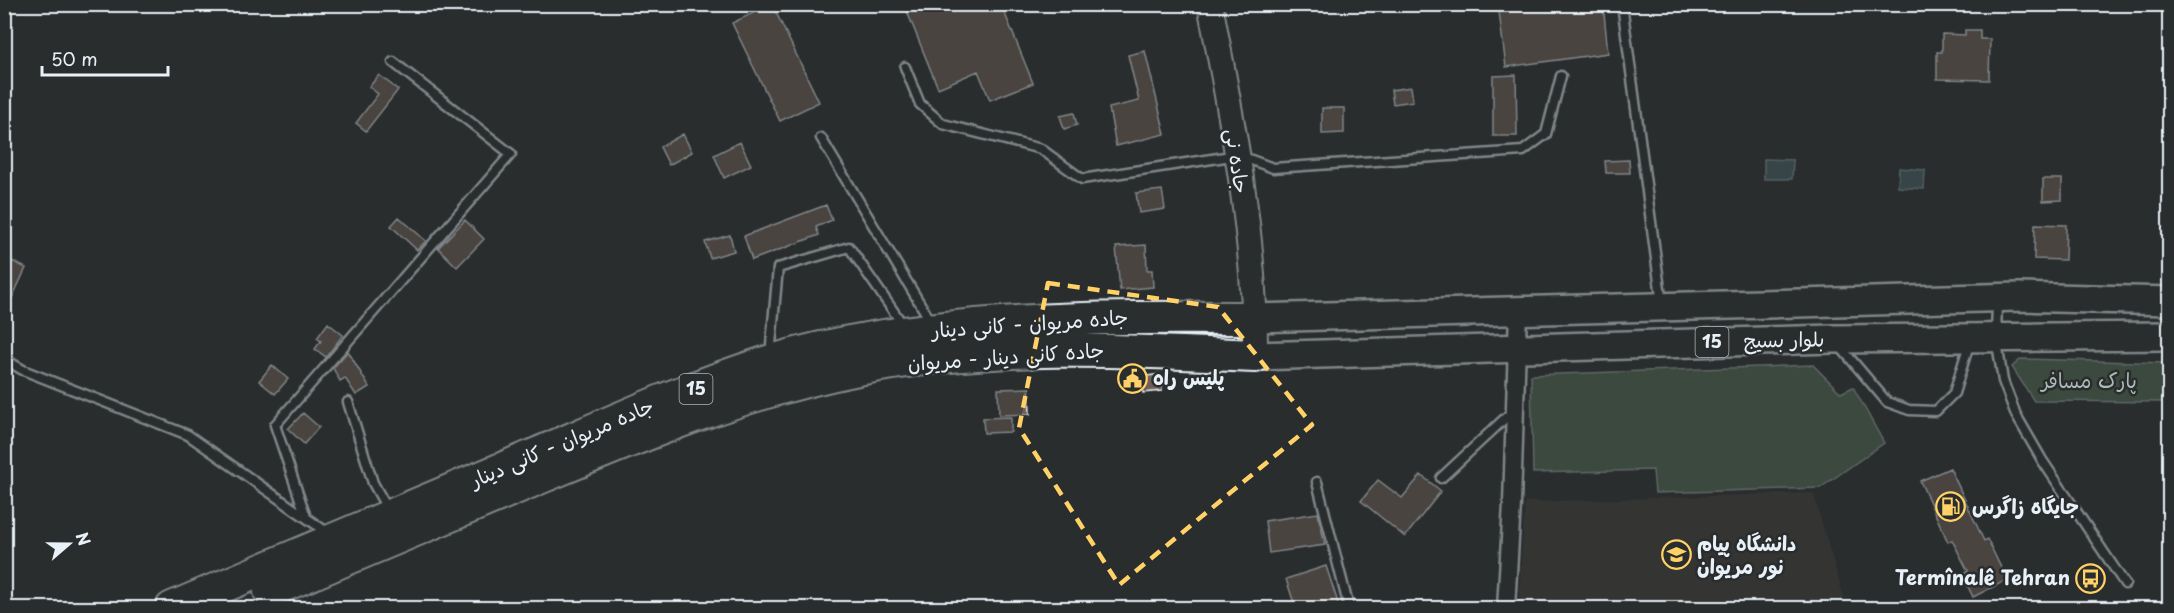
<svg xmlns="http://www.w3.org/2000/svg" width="2174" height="613" font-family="'Playpen Sans','Playpen Sans Arabic',sans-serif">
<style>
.built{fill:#3f3c3a}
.green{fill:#526a57;stroke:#9daea8;stroke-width:1.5}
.water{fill:#466469;stroke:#879ca2;stroke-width:1.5}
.building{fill:#705f57;stroke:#e8f1f8;stroke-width:1.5}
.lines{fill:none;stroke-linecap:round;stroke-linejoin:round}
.lane-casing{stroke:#e8f1f8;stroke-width:13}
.street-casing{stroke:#e8f1f8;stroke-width:21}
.secondary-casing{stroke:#e8f1f8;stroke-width:28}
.primary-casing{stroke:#e8f1f8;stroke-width:32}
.highway-casing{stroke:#e8f1f8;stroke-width:36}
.lane{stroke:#2a2d2e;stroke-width:8}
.street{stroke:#2a2d2e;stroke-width:16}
.secondary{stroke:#2a2d2e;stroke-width:24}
.primary{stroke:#2a2d2e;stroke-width:27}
.highway{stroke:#2a2d2e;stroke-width:32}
.marked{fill:none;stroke:#ffd166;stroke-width:4.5;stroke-dasharray:12 8;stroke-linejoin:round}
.labels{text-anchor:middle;stroke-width:5;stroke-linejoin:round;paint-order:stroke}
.shield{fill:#2a2d2e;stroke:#afb6bb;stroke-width:1.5}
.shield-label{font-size:18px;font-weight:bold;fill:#e8f1f8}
.street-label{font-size:20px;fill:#e8f1f8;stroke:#2a2d2e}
.poi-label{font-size:20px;font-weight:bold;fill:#e8f1f8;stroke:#2a2d2e;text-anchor:start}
.park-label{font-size:20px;fill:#acbbb8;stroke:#2a2d2e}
</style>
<rect width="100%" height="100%" fill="#2a2d2e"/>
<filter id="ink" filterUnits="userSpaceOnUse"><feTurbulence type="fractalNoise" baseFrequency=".0167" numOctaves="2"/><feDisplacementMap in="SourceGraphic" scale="12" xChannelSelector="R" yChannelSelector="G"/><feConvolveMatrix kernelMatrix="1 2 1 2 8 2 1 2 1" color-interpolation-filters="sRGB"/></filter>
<g filter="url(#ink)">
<path class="built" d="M1813,493l34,115h-329l7,-106z"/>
<path class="green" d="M2021,359l148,4v39l-135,-1 -22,-34z
M1813,365l28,28 12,-6 31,56 -64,45 -165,5 -2,-23 -120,3 -2,-98z"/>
<path class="water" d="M1764,159l29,1 -1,19h-28z
M1899,168l26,2 -1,19 -26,-2z"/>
<path class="building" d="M772,4l47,98 -39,19 -48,-98z
M904,4h97l32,79 -43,17 -12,-29 -40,17z
M1498,4h105l5,49 -102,14z
M1965,30h15v9h10l-1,41 -52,-1v-27h5v-18l23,1z
M1145,51l20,83 -49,12 -7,-38 30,-7 -11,-46z
M379,75l19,15 -32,41 -10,-8 22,-29 -9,-7z
M1516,75l1,61h-24v-60z
M1411,87l2,14 -20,3 -2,-14z
M1322,108h22v25l-22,1z
M1074,113l3,12 -13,4 -4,-13z
M683,134l9,18 -23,13 -9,-18z
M740,142l11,23 -27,13 -10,-23z
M1629,160l1,13h-24l-1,-12z
M2043,179h19v21l-19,1z
M1162,190l3,19 -26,4 -3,-20z
M826,205l6,15 -16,7 3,8 -67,25 -8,-24z
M399,217l27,24 -9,9 -26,-24z
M465,220l19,19 -27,28 -19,-19z
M2035,224l31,1 -1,35 -31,-1z
M730,235l4,16 -24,7 -5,-16z
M1146,245l1,25h5l1,17 -33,3 -4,-43z
M10,260l16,8 -22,47v-43z
M328,323l15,12 -17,22 -11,-8 6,-8 -4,-3z
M348,351l21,36 -13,8 -11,-17 -5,3 -7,-13z
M272,365l16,14 -13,15 -16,-13z
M1160,374l2,17 -19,2 -2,-16z
M1029,388l1,26 -31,1 -1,-26z
M303,413l16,14 -15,17 -16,-15z
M1011,417v15l-27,1 -1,-15z
M1950,468l34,73 3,-2 20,41 -34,17 -11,-23 6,-3 -16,-31 -4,2 -28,-61z
M1421,475l20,16 -36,46 -44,-36 17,-21 24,18z
M1318,513l7,32 -56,8 -4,-32z
M1326,566l14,43h-44l-10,-30z"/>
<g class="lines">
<defs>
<path id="lane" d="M1622,4l40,300
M905,67l15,37 23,20 98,25 41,30 156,-24 35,13 250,-17 23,-17 15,-58
M821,138l110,184
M1997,302l-1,35 7,44 13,34 26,45 83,124
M1838,344l49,58 22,8 27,1 18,-18 16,-52
M770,356l8,-88 71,-21 54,78
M4,359l19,11 165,65 140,98
M348,402l25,81 15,27
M1441,478l74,-69
M1317,482l32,126
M306,517l-31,-92 236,-271 -118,-92"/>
<path id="street" d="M1506,608l6,-104 6,-194"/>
<path id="secondary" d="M1210,4c22,116 46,234 45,352"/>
<path id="primary" d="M1255,318l764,-21 151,4
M1255,356l578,-17 337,-3"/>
<path id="highway" d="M270,591c92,-39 184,-77 276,-116 101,-42 204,-85 312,-106 131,-25 265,-19 397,-13
M172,608c121,-51 242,-103 363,-153 77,-33 153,-68 233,-93 150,-46 331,-45 487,-44"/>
</defs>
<use href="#lane" class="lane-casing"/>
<use href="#street" class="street-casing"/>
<use href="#secondary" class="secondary-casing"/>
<use href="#primary" class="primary-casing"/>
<use href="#highway" class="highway-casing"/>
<use href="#lane" class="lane"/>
<use href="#street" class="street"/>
<use href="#secondary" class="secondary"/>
<use href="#primary" class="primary"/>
<use href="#highway" class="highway"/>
</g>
</g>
<path d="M0 0H2174V613H0ZM1048,283l170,24 94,118 -193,160 -100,-157z" fill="#2a2d2e" fill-opacity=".55" fill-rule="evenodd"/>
<path class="marked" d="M1048,283l170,24 94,118 -193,160 -100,-157z"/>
<defs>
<symbol id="civic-ring" viewBox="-11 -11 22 22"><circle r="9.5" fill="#2a2d2e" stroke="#ffd166" stroke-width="1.5"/><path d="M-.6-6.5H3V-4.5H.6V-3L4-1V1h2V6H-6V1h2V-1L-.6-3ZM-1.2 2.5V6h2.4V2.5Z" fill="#ffd166"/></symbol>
<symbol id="fuel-ring" viewBox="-11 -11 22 22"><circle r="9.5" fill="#2a2d2e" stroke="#ffd166" stroke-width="1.5"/><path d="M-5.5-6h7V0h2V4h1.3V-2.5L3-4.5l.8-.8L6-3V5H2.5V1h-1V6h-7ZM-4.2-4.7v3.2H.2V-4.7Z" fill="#ffd166"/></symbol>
<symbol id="university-ring" viewBox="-11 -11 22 22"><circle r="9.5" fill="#2a2d2e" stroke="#ffd166" stroke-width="1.5"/><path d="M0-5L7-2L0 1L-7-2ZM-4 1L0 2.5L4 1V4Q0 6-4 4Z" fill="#ffd166"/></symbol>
<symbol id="bus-ring" viewBox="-11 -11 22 22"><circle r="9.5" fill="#2a2d2e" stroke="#ffd166" stroke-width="1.5"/><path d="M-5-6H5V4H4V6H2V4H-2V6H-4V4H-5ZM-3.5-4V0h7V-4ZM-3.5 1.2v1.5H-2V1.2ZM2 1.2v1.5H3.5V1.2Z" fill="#ffd166"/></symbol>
</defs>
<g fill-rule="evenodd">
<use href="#civic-ring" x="1116" y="362" width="33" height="33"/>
<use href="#fuel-ring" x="1934" y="490" width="33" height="33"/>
<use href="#university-ring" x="1660" y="538" width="33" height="33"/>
<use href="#bus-ring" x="2074" y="562" width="33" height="33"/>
</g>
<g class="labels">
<g class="shield">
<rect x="1695.5" y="327" width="33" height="30" rx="4.5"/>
<rect x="679.5" y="374" width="33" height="30" rx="4.5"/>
</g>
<g class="shield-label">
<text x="1712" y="348">15</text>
<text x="696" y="395">15</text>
</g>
<g class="street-label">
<text transform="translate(1237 161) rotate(82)" y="7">جاده نی</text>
<text transform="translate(1030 324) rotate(-4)" y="7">جاده مریوان - کانی دینار</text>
<text transform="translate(1784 340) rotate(-1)" y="7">بلوار بسیج</text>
<text transform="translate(1006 357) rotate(-4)" y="7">جاده کانی دینار - مریوان</text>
<text transform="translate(562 443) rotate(-23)" y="7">جاده مریوان - کانی دینار</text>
</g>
<g class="poi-label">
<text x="1153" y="385">پلیس راه</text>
<text x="1972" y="514">جایگاه زاگرس</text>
<text x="1697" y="551">دانشگاه پیام<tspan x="1697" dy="23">نور مریوان</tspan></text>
<text x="2070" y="585" text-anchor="end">Termînalê Tehran</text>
</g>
<g class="park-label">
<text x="2089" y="388">پارک مسافر</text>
</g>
</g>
<rect width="2174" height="613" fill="none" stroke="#2a2d2e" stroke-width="24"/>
<rect x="12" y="12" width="2150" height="589" fill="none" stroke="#e8f1f8" stroke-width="2" filter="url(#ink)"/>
<g transform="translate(69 544) rotate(70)" stroke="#2a2d2e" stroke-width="4.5" paint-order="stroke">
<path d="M0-4.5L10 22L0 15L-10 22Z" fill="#e8f1f8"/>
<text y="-9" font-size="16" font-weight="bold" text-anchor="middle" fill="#e8f1f8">N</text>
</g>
<path d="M42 66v9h126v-9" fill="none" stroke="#e8f1f8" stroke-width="3"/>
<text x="51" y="66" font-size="18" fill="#e8f1f8" stroke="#2a2d2e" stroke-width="4.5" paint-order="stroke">50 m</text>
</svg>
